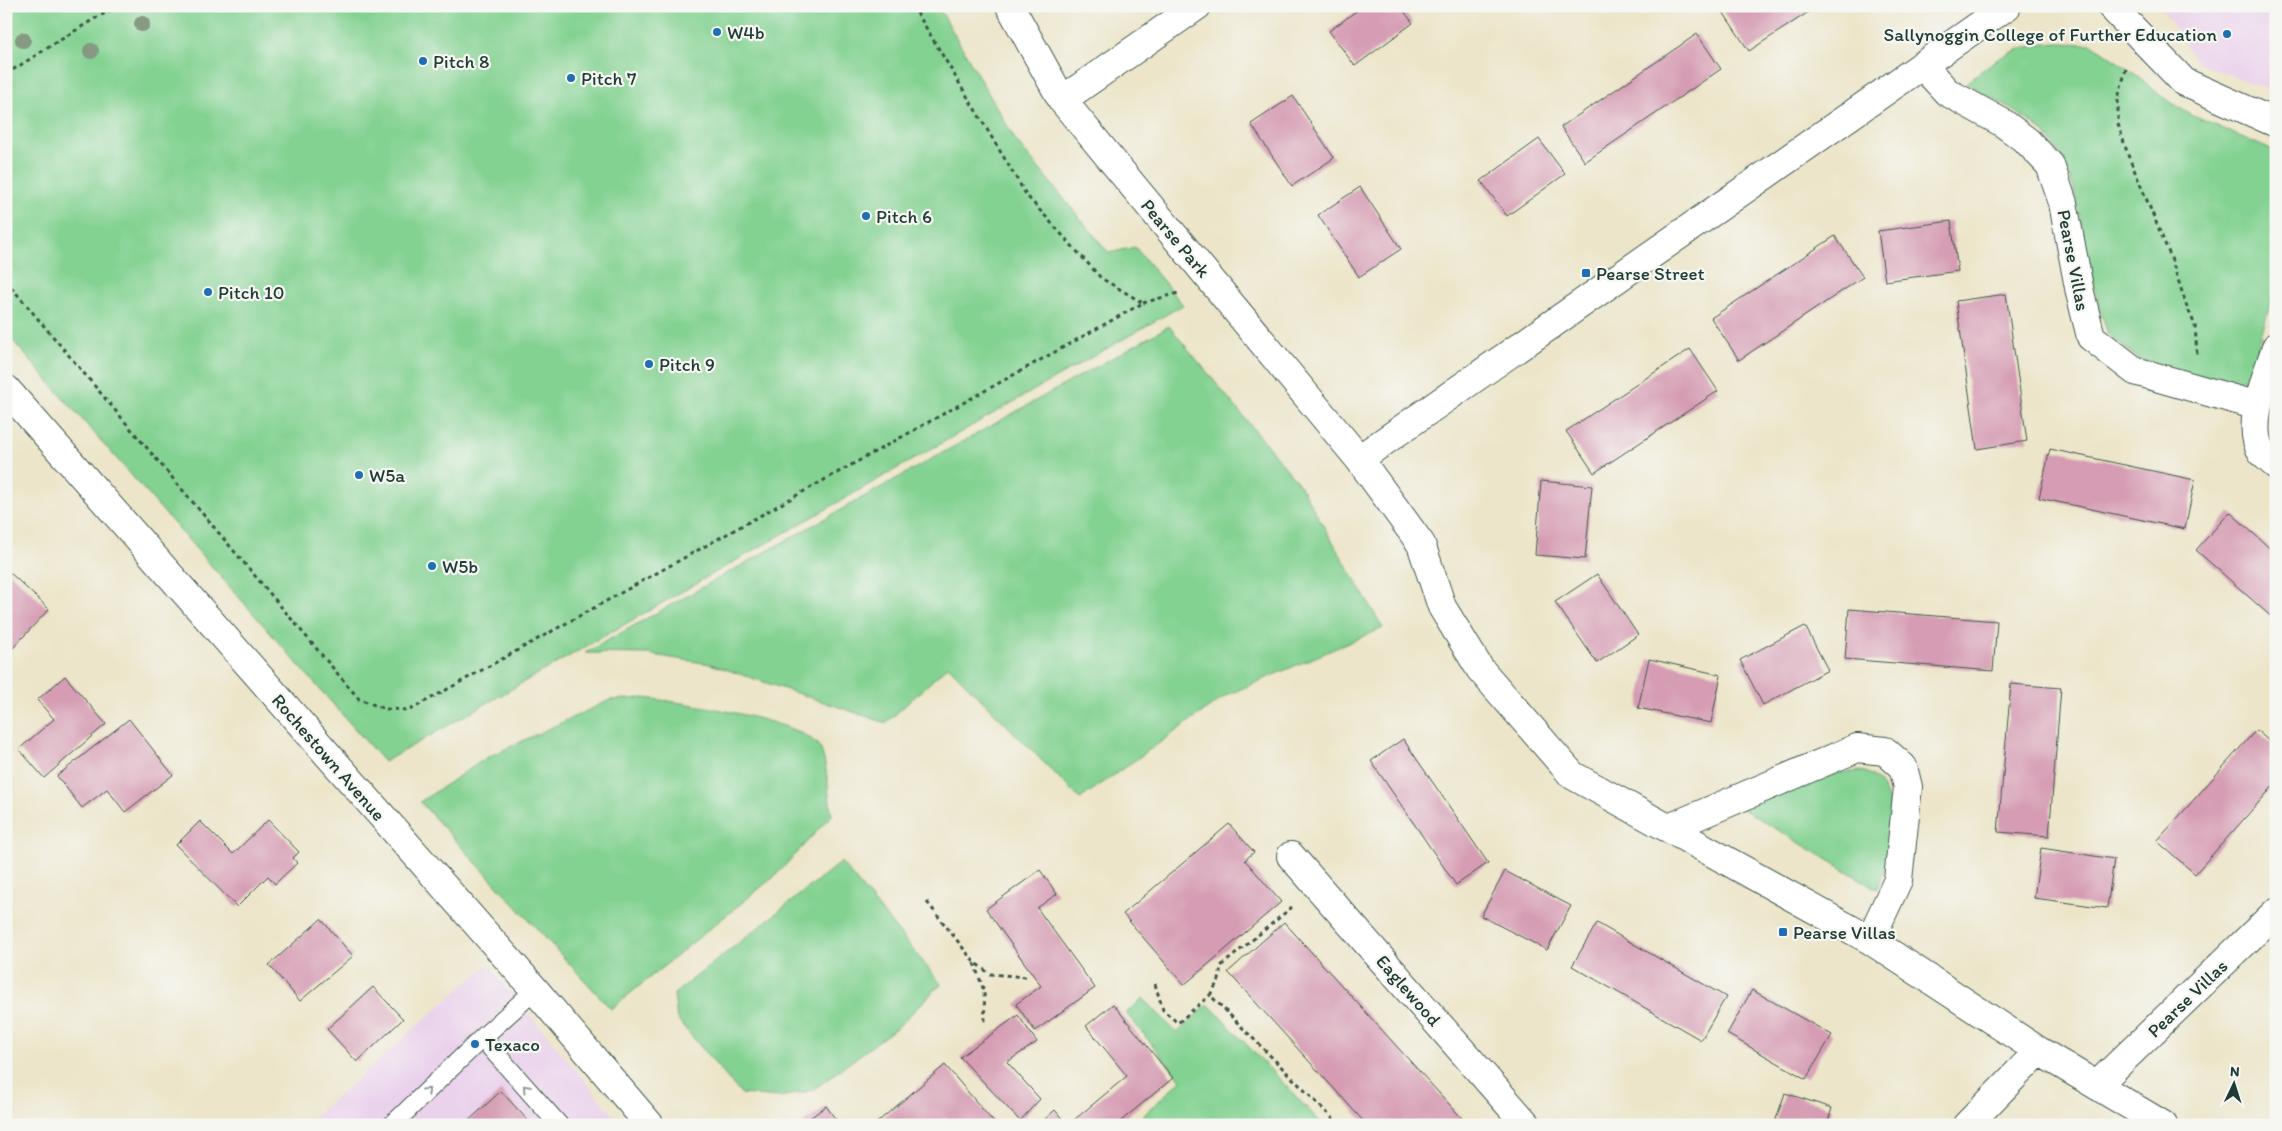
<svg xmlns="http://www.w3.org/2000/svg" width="2282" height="1131" font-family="Itim,sans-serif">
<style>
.built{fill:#ead1ec}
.green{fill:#83d292;stroke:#518863}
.building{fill:#d59cb3}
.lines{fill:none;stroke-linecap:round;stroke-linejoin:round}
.lane-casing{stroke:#3e564a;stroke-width:20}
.street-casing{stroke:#3e564a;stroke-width:30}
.secondary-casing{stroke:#3e564a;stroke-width:30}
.path{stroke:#3e564a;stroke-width:3;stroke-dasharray:4 4;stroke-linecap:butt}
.lane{stroke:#fff;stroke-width:18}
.street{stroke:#fff;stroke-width:28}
.secondary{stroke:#fff;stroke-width:28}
.tree{fill:#869982}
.oneway{stroke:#8f9e9a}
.poi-dot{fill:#1f6fb2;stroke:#f6f6f2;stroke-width:2}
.labels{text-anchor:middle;stroke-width:4.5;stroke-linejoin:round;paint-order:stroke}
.poi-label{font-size:19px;fill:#1f3d34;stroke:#f6f6f2;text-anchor:start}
.street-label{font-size:19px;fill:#1f3d34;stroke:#f6f6f2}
</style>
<rect width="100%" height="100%" fill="#f6f6f2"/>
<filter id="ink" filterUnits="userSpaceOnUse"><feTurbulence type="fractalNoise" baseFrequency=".02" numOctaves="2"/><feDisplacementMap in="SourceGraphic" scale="10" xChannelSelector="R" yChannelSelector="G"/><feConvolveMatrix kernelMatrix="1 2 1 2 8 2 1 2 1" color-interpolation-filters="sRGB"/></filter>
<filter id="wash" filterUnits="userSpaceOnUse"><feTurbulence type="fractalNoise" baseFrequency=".0096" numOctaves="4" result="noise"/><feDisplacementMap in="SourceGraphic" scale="20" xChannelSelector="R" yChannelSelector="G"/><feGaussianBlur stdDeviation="1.12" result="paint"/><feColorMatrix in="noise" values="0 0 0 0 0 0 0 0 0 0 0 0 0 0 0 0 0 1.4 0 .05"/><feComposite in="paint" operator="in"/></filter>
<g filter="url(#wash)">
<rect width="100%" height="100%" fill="#ece5c9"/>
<path class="built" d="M2161,6h115v87l-79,-31z
M488,964l133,161h-316z"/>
<path class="green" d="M6,6h932l78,135 93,112 26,-6 48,58 -799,457 -378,-429z
M2058,43l34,1 47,33 22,19 30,19 85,37v133l-27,91 -19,8 -53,-12 -37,-12 -32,-26 -12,-38 -22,-107 -11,-31 -18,-25 -27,-20 -52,-30c34,-28 48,-37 92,-40z
M1169,326l130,158 84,144 -156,67 -147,104 -132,-133 -62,57 -176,-59 -63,-10 -62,-1z
M643,698c32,3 167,22 178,52 7,18 7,46 11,65l-56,60 -165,134 -191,-207 66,-44 124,-58z
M1861,771c44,11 31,89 16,118l-136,-81 97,-35z
M841,862l100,122 -41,41 -87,65 -33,7 -39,-3 -64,-75 -3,-25z
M1143,998l34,35 31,-29 115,121h-190l48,-45 -55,-67z"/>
<g id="blocks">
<path class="building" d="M1363,6h37l13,17 -58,43 -26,-35z
M1731,6h75l4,5 -61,40 -26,-39z
M1697,34l24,35 -136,93 -24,-35z
M1293,96l41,62 -42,28 -41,-62z
M1539,139l26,35 -58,42 -26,-35z
M1360,187l41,62 -42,28 -41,-62z
M1951,221l7,50 -73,10 -7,-50z
M1835,236l28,41 -124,83 -28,-42z
M2006,294l21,147 -50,8 -21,-148z
M1690,349l28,42 -124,82 -28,-42z
M2050,449l145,31 -10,49 -146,-31z
M1541,481l51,5 -7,73 -50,-4z
M2230,512l46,42v67l-80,-71z
M6,569l43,40 -38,41 -5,-4z
M1597,574l41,61 -41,28 -42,-61z
M1849,609l148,12 -4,50 -148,-12z
M1805,626l23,44 -65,35 -23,-45z
M1649,659l72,16 -10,48 -73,-15z
M65,676l41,48 -62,54 -25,-29 35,-30 -17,-19z
M2011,684l50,4 -12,148 -51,-4z
M129,719l44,56 -48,37 -18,-23 -25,19 -25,-32z
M2256,730l20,17v36l-81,91 -38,-33z
M1403,739l85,124 -32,22 -85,-124z
M268,820l31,32 -6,6 4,5 -22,21 -7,-8 -31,31 -61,-62 24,-24 33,33z
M1229,824l25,28 -9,8 36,42 -97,83 -61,-71z
M2041,848l73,11 -7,49 -73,-10z
M1040,870l17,24 -20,14 58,80 -60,43 -19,-27 25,-18 -55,-77z
M1505,871l66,35 -24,44 -66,-34z
M321,919l32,37 -53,45 -31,-36z
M1284,922l184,203h-101l-139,-153z
M1597,923l129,74 -25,43 -129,-74z
M373,987l30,32 -46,43 -30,-33z
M1752,990l80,45 -26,44 -79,-45z
M1113,1004l60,74 -57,47h-48l59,-49 -41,-50z
M1018,1015l19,27 -30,20 33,37 -20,22 -60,-64z
M945,1065l51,60h-45l-6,-7 -8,7h-63z
M501,1091l31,34h-68z
M1785,1093l47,15 -5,17h-53z
M826,1106l14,19h-39z
M1055,1110l12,15h-21l-3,-4z"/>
</g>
</g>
<g filter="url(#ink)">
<use href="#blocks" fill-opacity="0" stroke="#3e564a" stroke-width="1"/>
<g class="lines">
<defs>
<path id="lane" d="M535,990l-53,48 77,87
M392,1125l90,-87"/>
<path id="street" d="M1010,6l52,94 297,359 62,85 21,63 38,62 92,106 298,165 169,111 124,74
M2111,6l73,76 92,41
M1922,65l25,27 56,31 24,18 23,24 13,38 17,90 11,44 44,34 123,35
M1062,100l135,-94
M2276,347c-8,26 -32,80 -14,105 4,5 9,9 14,13
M1359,459l648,-453
M1669,828l188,-80 28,3 18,16 5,20 -10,93 -28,60
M1291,856l236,269
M2098,1084l178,-172
M1967,1125l72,-74"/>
<path id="secondary" d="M6,389l529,601 115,135"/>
</defs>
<use href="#lane" class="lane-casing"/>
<use href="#street" class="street-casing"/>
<use href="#secondary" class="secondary-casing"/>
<path class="path" d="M2126,69l-8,29v26l10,31 43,103 16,49 8,18 2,30
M6,74l88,-55 24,-13
M6,281l353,418 26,10 25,1 733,-407 -42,-25 -74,-82 -114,-190
M1143,303l35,-10
M927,902l47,60 16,12 37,3
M1292,907l-71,59 -2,14 -9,15 129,130
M974,963l10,28 1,32
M1155,984l8,26 15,13 32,-28"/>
<use href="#lane" class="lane"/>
<use href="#street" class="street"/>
<use href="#secondary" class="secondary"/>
</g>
<g class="tree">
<circle cx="142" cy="24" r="8"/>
<circle cx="23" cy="40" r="8"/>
<circle cx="91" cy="51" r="8"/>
</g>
<defs><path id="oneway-chevron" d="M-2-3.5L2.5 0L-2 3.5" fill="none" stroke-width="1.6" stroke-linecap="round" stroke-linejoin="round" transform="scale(1.25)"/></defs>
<g class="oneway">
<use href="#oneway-chevron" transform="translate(526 1088) rotate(-132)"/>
<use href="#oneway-chevron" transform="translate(427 1091) rotate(-44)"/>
</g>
</g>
<g class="poi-dot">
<circle cx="717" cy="32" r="5"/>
<circle cx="2227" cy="34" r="5"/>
<circle cx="423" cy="61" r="5"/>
<circle cx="571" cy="78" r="5"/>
<circle cx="866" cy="216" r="5"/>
<rect x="1581" y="268" width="10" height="10" rx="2.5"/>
<circle cx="208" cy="292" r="5"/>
<circle cx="649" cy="364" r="5"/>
<circle cx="359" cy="475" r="5"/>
<circle cx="432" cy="566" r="5"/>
<rect x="1778" y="927" width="10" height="10" rx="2.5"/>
<circle cx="475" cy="1044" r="5"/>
</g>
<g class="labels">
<g class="poi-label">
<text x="727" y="39">W4b</text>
<text x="2217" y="41" text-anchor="end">Sallynoggin College of Further Education</text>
<text x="433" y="68">Pitch 8</text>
<text x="581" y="85">Pitch 7</text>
<text x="876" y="223">Pitch 6</text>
<text x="1596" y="280">Pearse Street</text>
<text x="218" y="299">Pitch 10</text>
<text x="659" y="371">Pitch 9</text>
<text x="369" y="482">W5a</text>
<text x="442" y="573">W5b</text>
<text x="1793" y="939">Pearse Villas</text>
<text x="485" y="1051">Texaco</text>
</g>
<g class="street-label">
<text transform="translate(1176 238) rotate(50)" y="7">Pearse Park</text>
<text transform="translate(2074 260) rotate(79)" y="7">Pearse Villas</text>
<text transform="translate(329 757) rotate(49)" y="7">Rochestown Avenue</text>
<text transform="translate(1409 990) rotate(49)" y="7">Eaglewood</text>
<text transform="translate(2187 998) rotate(-44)" y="7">Pearse Villas</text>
</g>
</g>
<rect width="2282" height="1131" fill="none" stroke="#f6f6f2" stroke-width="25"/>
<g transform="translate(2234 1084) rotate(4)" stroke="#f6f6f2" stroke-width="4" paint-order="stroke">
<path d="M0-4L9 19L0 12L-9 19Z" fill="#1f3d34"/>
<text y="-8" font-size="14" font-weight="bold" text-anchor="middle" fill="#1f3d34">N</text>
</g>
</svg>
